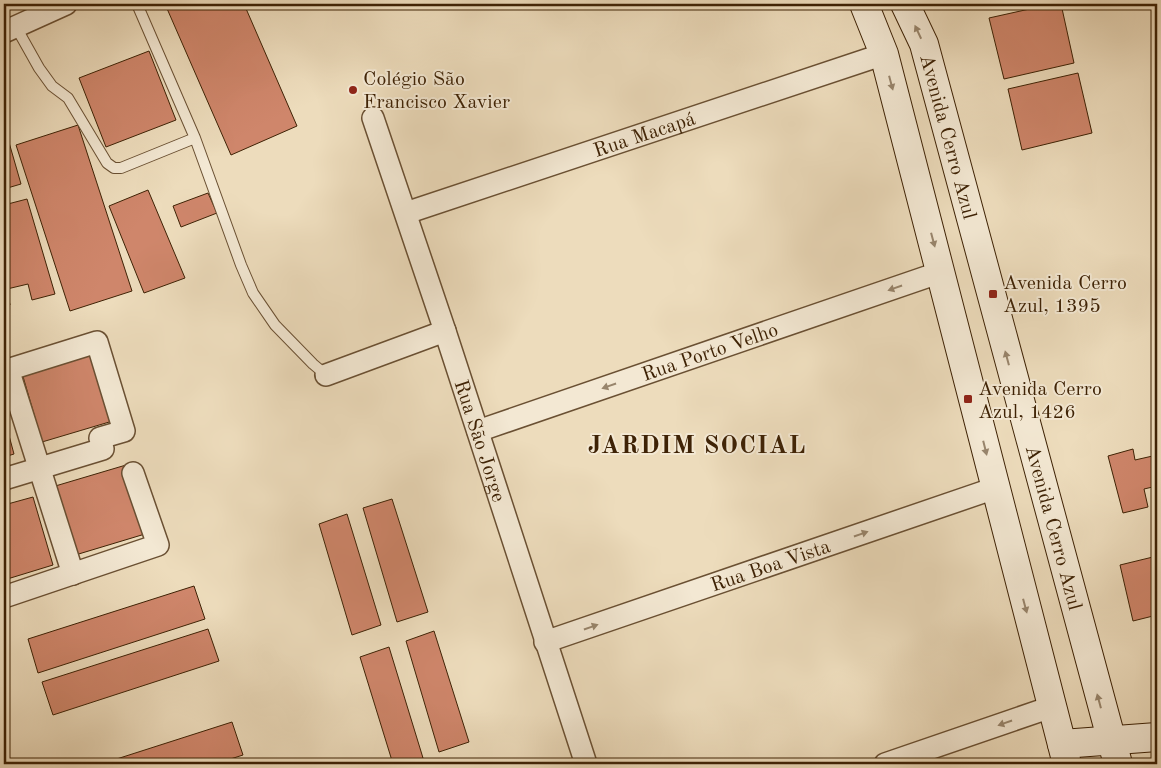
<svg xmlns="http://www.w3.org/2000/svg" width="1161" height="768" font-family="'Old Standard TT',serif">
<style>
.building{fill:#cf866b;stroke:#3e2205}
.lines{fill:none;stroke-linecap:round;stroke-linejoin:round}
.lane-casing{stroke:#6a5033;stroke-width:12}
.street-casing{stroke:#6a5033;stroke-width:24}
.secondary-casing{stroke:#3e2205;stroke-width:30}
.lane{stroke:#f3e8d3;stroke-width:10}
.street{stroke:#f3e8d3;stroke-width:21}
.secondary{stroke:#f3e8d3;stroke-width:28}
.oneway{fill:#98856c}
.poi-dot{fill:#8f2418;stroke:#f3e8d3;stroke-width:2}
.labels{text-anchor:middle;stroke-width:4;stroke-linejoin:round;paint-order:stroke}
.poi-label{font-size:20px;fill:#3e2205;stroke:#f3e8d3;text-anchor:start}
.street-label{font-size:20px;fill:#3e2205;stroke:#f3e8d3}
.district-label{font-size:25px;font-weight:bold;letter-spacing:1px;fill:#3e2205;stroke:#f3e8d3}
</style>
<rect width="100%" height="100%" fill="#eddcbc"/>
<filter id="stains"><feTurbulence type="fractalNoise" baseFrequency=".004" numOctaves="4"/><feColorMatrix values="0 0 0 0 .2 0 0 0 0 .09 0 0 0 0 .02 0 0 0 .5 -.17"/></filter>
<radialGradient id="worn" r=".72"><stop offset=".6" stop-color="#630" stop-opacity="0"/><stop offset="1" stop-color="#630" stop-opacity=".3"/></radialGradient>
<path class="building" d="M165,4h79l53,122 -66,29z
M1052,4h9l13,59 -70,16 -15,-61z
M149,51l27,69 -70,27 -27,-69z
M1078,73l14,60 -70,17 -14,-61z
M4,125l17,59 -17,5z
M78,125l54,166 -62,20 -54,-166z
M148,190l37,88 -41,15 -35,-87z
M208,193l9,20 -36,14 -8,-21z
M27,199l28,95 -23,6 -4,-16 -21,5 3,16 -6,2v-102z
M96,351l20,69 -74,22 -20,-69z
M4,417l10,37 -10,3z
M1133,449l2,11 22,-5v31l-13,3 4,18 -25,6 -15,-57z
M126,465l19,69 -73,22 -20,-69z
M33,497l20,68 -49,15v-75z
M392,499l36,113 -31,10 -34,-114z
M347,514l34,111 -29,10 -33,-111z
M1157,556v59l-24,6 -13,-56z
M194,586l11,33 -167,54 -10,-34z
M208,629l11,32 -166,54 -11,-33z
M434,631l35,111 -30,10 -33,-111z
M389,647l34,111 -18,6h-12l-33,-107z
M232,722l11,33 -28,9h-114z"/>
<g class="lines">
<defs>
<path id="lane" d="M16,27l23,41 13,18 16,12 39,65 7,5h7l74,-30 -58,-134
M195,138l46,127 12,28 22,32 38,39 13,11"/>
<g id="street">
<path d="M4,32l62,-28"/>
<path id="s1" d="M373,118l72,213 141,433"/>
<path id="s2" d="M406,213l478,-159"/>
<path d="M8,369l65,205"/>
<path d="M4,371l93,-29 27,89 -24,7 3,11 -99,30"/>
<path d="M326,375l119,-44"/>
<path id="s3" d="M478,431l463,-159"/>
<path d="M4,597l154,-52 -25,-72"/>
<path id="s4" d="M545,642l450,-154"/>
<path d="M885,764l166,-57"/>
</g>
<g id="secondary">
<path d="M864,4l20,50 183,710"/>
<path id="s5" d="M905,4l19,40 194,720"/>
<path d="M1062,744l95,-7"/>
</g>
</defs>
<use href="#lane" class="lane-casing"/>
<use href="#street" class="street-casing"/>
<use href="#secondary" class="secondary-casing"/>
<use href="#lane" class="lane"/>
<use href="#street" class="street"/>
<use href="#secondary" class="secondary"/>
</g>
<defs><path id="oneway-solid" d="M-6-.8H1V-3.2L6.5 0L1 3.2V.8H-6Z" transform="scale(1.25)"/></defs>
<g class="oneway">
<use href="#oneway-solid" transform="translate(918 32) rotate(-115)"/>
<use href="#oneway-solid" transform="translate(891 83) rotate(75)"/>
<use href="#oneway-solid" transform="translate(933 240) rotate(75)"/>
<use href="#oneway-solid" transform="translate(895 288) rotate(161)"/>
<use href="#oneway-solid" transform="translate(1007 358) rotate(-105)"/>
<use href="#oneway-solid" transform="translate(609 386) rotate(161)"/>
<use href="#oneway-solid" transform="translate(985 448) rotate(76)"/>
<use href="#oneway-solid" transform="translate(861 534) rotate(-19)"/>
<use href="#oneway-solid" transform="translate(1025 606) rotate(75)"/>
<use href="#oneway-solid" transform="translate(591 627) rotate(-19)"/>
<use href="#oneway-solid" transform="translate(1099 701) rotate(-105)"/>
<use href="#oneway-solid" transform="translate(1005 723) rotate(161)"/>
</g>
<g class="poi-dot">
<circle cx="353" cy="90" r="5"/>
<rect x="988" y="289" width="10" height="10" rx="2.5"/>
<rect x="963" y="394" width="10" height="10" rx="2.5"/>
</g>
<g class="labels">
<g class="poi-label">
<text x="363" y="85">Colégio São<tspan x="363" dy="23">Francisco Xavier</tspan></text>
<text x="1003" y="289">Avenida Cerro<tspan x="1003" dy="23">Azul, 1395</tspan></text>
<text x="978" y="395">Avenida Cerro<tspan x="978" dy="23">Azul, 1426</tspan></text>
</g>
<g class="street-label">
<text dy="7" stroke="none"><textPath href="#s2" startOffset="251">Rua Macapá</textPath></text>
<text dy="7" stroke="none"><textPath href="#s5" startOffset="140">Avenida Cerro Azul</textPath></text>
<text dy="7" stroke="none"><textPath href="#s3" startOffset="245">Rua Porto Velho</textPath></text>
<text dy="7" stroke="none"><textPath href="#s1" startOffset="340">Rua São Jorge</textPath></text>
<text dy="7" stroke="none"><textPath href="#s5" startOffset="545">Avenida Cerro Azul</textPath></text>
<text dy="7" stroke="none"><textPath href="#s4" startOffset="238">Rua Boa Vista</textPath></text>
</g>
<g class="district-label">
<text x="697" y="453">JARDIM SOCIAL</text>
</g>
</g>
<rect width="1161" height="768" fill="none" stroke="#eddcbc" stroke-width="20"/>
<rect x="5" y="5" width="1151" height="758" fill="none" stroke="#3e2205" stroke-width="2.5"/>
<rect x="10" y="10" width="1141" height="748" fill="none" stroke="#3e2205"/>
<rect width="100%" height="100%" filter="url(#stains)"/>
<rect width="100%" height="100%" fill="url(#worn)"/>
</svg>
